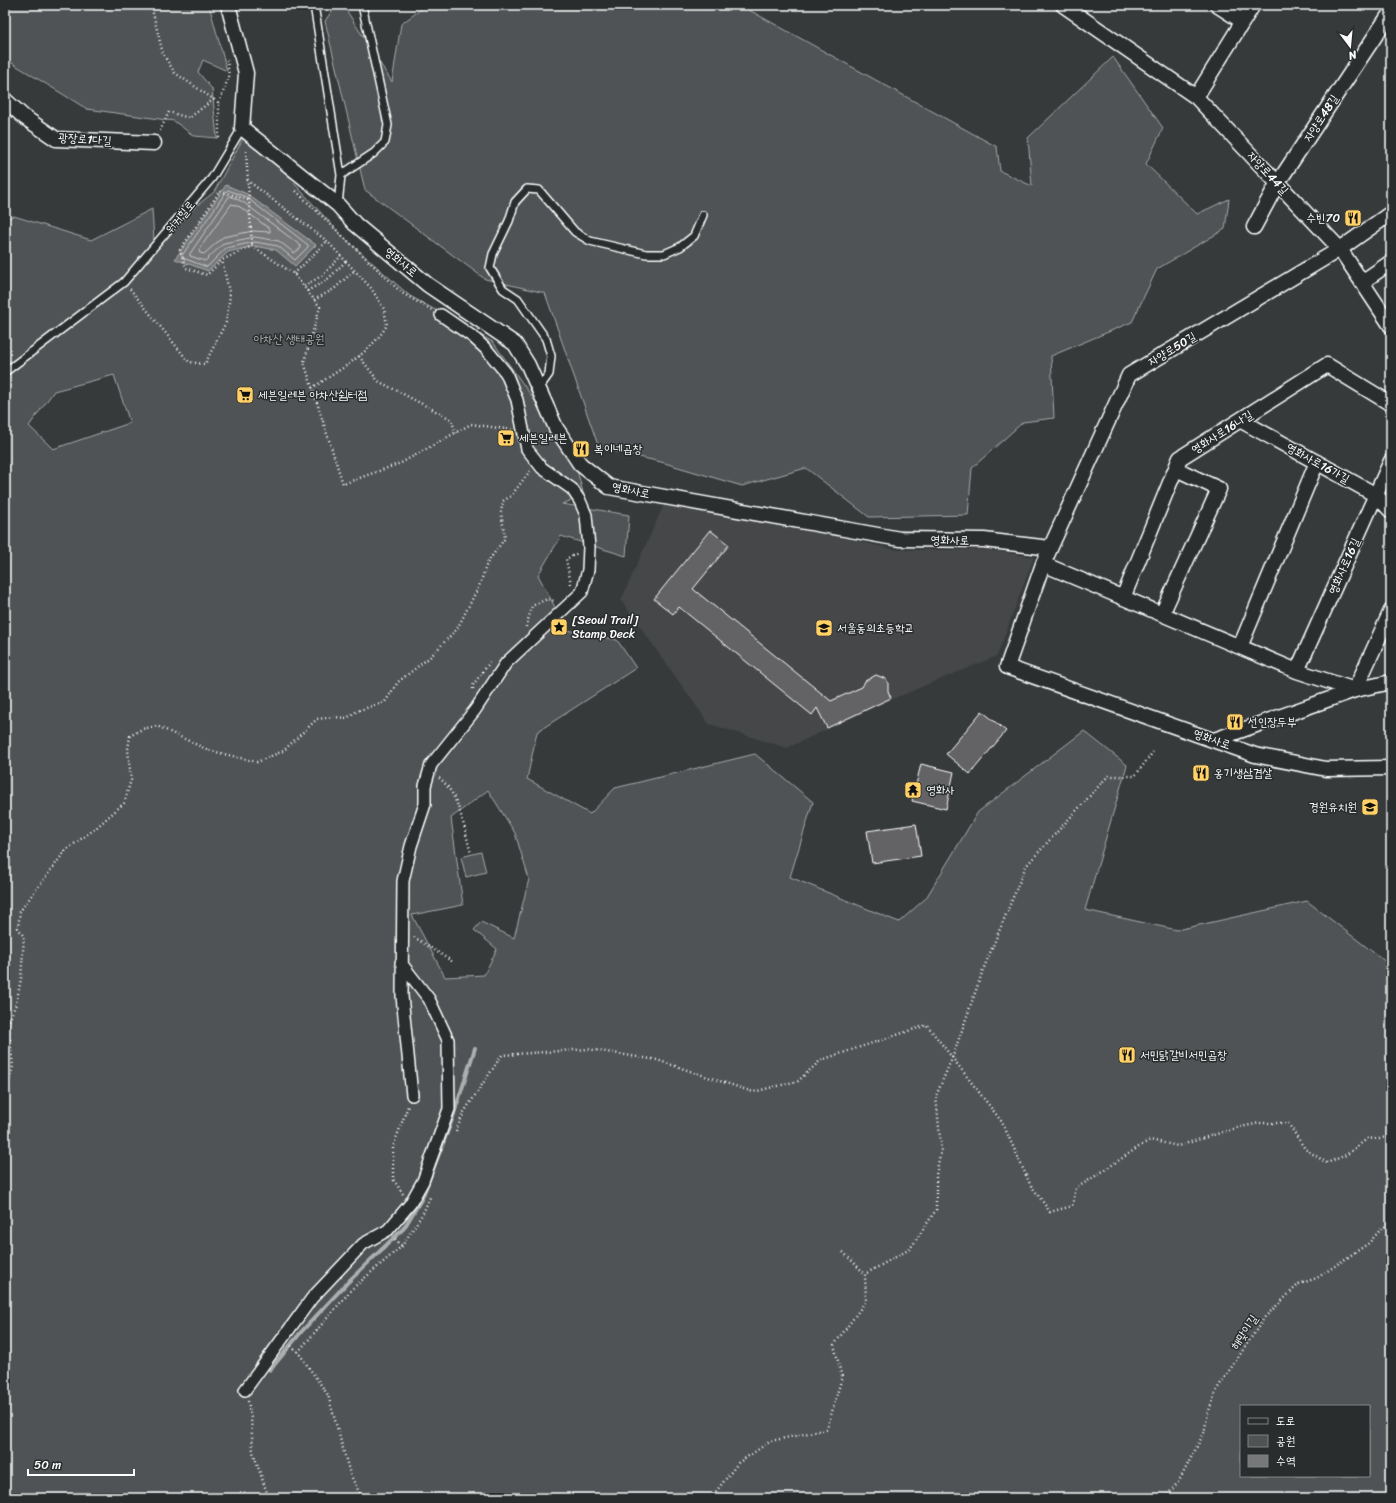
<svg xmlns="http://www.w3.org/2000/svg" width="1396" height="1503" font-family="Sriracha,'Poor Story',sans-serif">
<style>
.built{fill:#444748}
.green{fill:#505354;stroke:#a8a9aa;fill-rule:evenodd}
.water{fill:#767879;stroke:#adaeaf}
.lines{fill:none;stroke-linecap:round;stroke-linejoin:round}
.shore{stroke:#c8c9c9;stroke-width:1}
.stream{stroke:#adaeaf;stroke-width:4}
.building{fill:#636465;stroke:#fff}
.service-casing{stroke:#fff;stroke-width:10}
.pedestrian-casing{stroke:#fff;stroke-width:14}
.minor-casing{stroke:#fff;stroke-width:17}
.path{stroke:#fff;stroke-width:2.5;stroke-dasharray:1 3;stroke-linecap:butt}
.service{stroke:#2a2d2e;stroke-width:7}
.pedestrian{stroke:#2a2d2e;stroke-width:11}
.minor{stroke:#2a2d2e;stroke-width:14}
.labels{text-anchor:middle;stroke-width:3;stroke-linejoin:round;paint-order:stroke}
.street-label{font-size:12px;fill:#fff;stroke:#2a2d2e}
.poi-label{font-size:12px;fill:#fff;stroke:#2a2d2e;text-anchor:start}
.park-label{font-size:12px;fill:#b0b2b2;stroke:#2a2d2e}
</style>
<rect width="100%" height="100%" fill="#373a3b"/>
<filter id="ink" filterUnits="userSpaceOnUse"><feTurbulence type="fractalNoise" baseFrequency=".025" numOctaves="2"/><feDisplacementMap in="SourceGraphic" scale="8" xChannelSelector="R" yChannelSelector="G"/><feConvolveMatrix kernelMatrix="1 2 1 2 8 2 1 2 1" color-interpolation-filters="sRGB"/></filter>
<g filter="url(#ink)">
<path class="built" d="M665,502l50,7 182,41h92l45,7 -37,99 -102,42 -108,50 -78,-24 -88,-124z"/>
<path class="green" d="M5,5h152l2,3v-3h50l18,66 -24,-11 -5,12 14,17 5,49 -23,-2 -20,-15 -87,-12 -80,-49 -2,-2z
M336,5h7l49,77 9,-58 26,-19h313l257,142 3,24 32,15 -4,-48 85,-81 50,71 -17,36 51,50 32,-15 -4,30 -68,40 -25,53 -81,34 3,62 -31,4 -51,46 -4,47 -99,2 -63,-49 -64,18 -81,-24 -62,-14 -54,-155 -60,-14 -120,-89 -40,-169z
M247,131l94,104 69,61 83,46 40,56 42,65 9,33 -22,8 67,11 -3,41 -65,-20 -23,39 29,55 50,10 19,28 -99,64 -10,47 63,35 25,-26 140,-34 58,48 -23,75 109,45 27,-24 52,-86 106,-81 43,34 -42,145 92,20 130,-29 84,65v532h-1386v-1279l9,-3 77,24 61,-31 2,31 60,-48zM114,375l16,48 -77,26 -24,-23 25,-35zM488,790l27,43 14,46 -15,59 -33,-16 -7,8 23,19 -13,26 -39,2 -33,-62 51,-10 -12,-87zM1241,1406h128v70h-128z
M481,852l5,20 -20,5 -5,-20z"/>
<path class="water" d="M226,185l21,9 69,51 -21,21 -19,-16 -21,-4 -27,6 -20,19 -33,-12z"/>
<g class="lines">
<path class="shore" d="M228,190l18,7 62,48v2l-13,13 -17,-14 -23,-4 -29,6 -19,19 -24,-9 -1,-2z
M230,196l13,6 57,43 1,3 -7,5 -15,-12 -24,-4 -31,6 -19,18 -15,-5v-2z
M232,204l8,3 30,22v3l-17,-1 -30,6 -19,17 -4,-1 -1,-3z"/>
<path class="stream" d="M270,1370l32,-39 47,-50 55,-53 18,-30 31,-81 22,-69"/>
</g>
<path class="building" d="M710,530l19,15 -36,44 138,112 31,-14 3,-6 11,-6 10,4 2,4v8l3,7 -64,30 -10,-20 -5,7 -133,-108 -6,7 -19,-15z
M982,711l24,20 -36,43 -24,-20z
M921,764l33,8 -8,37 -34,-8z
M916,824l5,32 -49,7 -5,-32z"/>
<g class="lines">
<defs>
<path id="service" d="M314,5l27,170 -3,30
M341,175l33,-22 11,-11 3,-17 -26,-120
M5,372l119,-90 88,-104 30,-50
M539,388l10,-14 2,-18 -5,-17 -28,-40 -15,-10 -13,-21 3,-14 16,-33 6,-19 12,-13 12,1 36,42 15,9 56,13h18l16,-7 14,-11 9,-21"/>
<path id="pedestrian" d="M412,1095l-10,-99 1,-115 8,-35 14,-42v-18l6,-21 44,-55 31,-47 76,-71 6,-22 1,-23 -3,-32 -6,-14 -8,-12 -30,-21 -15,-19 -10,-49 -11,-27 -19,-23 -14,-13 -32,-22
M245,1390l67,-92 51,-54 25,-14 22,-26 13,-23 26,-72 -1,-69 -19,-41 -28,-36"/>
<path id="minor" d="M228,5l18,68 -4,55 96,77 17,19 73,61 87,59 13,21 28,63 24,36 29,23 291,52 84,1 66,8
M1063,5l133,92 144,152 51,77
M1217,5l25,16
M1196,97l57,-92
M5,100l19,17 32,22 98,4
M1391,213l-51,36 -211,126 -86,189 -36,103 248,88 71,14 65,-1
M1254,227l23,-43 114,-172
M1362,282l29,-20
M1240,420l136,75 15,16
M1043,564l254,107 58,19 36,-79
M1123,598l57,-140 147,-93 64,39
M1162,614l57,-125 -43,-20
M1240,647l77,-185
M1297,671l94,-210
M1214,740l141,-50 36,-8"/>
</defs>
<use href="#service" class="service-casing"/>
<use href="#pedestrian" class="pedestrian-casing"/>
<use href="#minor" class="minor-casing"/>
<path class="path" d="M151,5l12,49 12,19 44,30v36
M219,103l10,-27 -2,-17
M160,131l9,-19 20,6 25,-19
M246,151l6,95
M247,180l80,61 44,47 13,21 3,16c-17,29 -48,45 -75,63
M296,191l106,102 30,17
M248,200l-28,-9 -40,59 6,18 21,7 15,-15 30,-14 42,28 26,33 -16,55 39,122 58,-21 70,-39 41,6
M294,274l33,-33
M304,286l19,-11 18,-19
M130,289l59,73 16,2 21,-42 4,-26 -8,-36
M307,291l20,-11 19,-19
M314,300l20,-11 21,-19
M359,356l19,25 73,38 5,14
M571,584l-5,-25 12,-6
M526,627l6,-21 15,-7 8,2
M473,689v-4l17,-23
M439,778c20,14 26,54 32,76
M414,937l39,25
M5,1086l4,-5 4,-15 -5,-43 8,-19 5,-25 3,-42 -6,-9 2,-17 46,-61 30,-22 28,-25 7,-23 -3,-31 2,-13 12,-7 15,-3 51,24 49,12 26,-11 34,-32 17,-2 13,1 10,-7 28,-9 13,-20 32,-25 27,-28 23,-45 7,-21 18,-25 -4,-26 2,-11 8,-5 19,-25
M456,1131l8,-19 38,-57 86,-6 69,11 96,32 45,-11 23,-21 106,-35 75,97 28,62 20,28 22,-6 4,-18c26,-15 49,-33 74,-48l28,6 58,-18 24,-5h28l17,26 22,14 19,-8 21,-16 24,-2
M403,1194l-10,-15v-32l15,-41
M395,1239l7,7
M843,1252l22,22
M291,1346l7,6 30,43 22,79 12,24
M298,1352l55,-64 49,-42 21,-33 8,-18
M248,1401l3,17 2,34 14,41 -2,5
M711,1498l27,-35 33,-22 56,-12 15,-52 -8,-32 32,-44 -1,-27 45,-25 26,-39v-35l5,-26 -5,-53 17,-40 30,-86 43,-104 82,-90h27l18,-24
M1165,1498l14,-17 25,-48 4,-20 9,-24 48,-72 34,-33 18,-6 52,-35 11,-13 11,-8"/>
<use href="#service" class="service"/>
<use href="#pedestrian" class="pedestrian"/>
<use href="#minor" class="minor"/>
</g>
</g>
<defs>
<symbol id="restaurant-square" viewBox="-11 -11 22 22"><rect x="-9" y="-9" width="18" height="18" rx="4" fill="#ffd166" stroke="#2a2d2e"/><path d="M-5-6h1v4h1v-4h1v4h1v-4h1v5L-1.5 .5V6h-2V.5L-5-1ZM5-6V6H3V1.5H1.5Q1.5-4 5-6Z" fill="#111"/></symbol>
<symbol id="supermarket-square" viewBox="-11 -11 22 22"><rect x="-9" y="-9" width="18" height="18" rx="4" fill="#ffd166" stroke="#2a2d2e"/><path d="M-6-5.5h2.5l.6 2H6L4.5 2H-2.5L-4.4-4H-6ZM-1.5 3.2a1.3 1.3 0 1 0 .1 0ZM3 3.2a1.3 1.3 0 1 0 .1 0Z" fill="#111"/></symbol>
<symbol id="sight-square" viewBox="-11 -11 22 22"><rect x="-9" y="-9" width="18" height="18" rx="4" fill="#ffd166" stroke="#2a2d2e"/><path d="M0-6L1.8-2.2L6-1.7L2.9 1.2L3.7 5.4L0 3.3L-3.7 5.4L-2.9 1.2L-6-1.7L-1.8-2.2Z" fill="#111"/></symbol>
<symbol id="school-square" viewBox="-11 -11 22 22"><rect x="-9" y="-9" width="18" height="18" rx="4" fill="#ffd166" stroke="#2a2d2e"/><path d="M0-5L7-2L0 1L-7-2ZM-4 1L0 2.5L4 1V4Q0 6-4 4Z" fill="#111"/></symbol>
<symbol id="temple-square" viewBox="-11 -11 22 22"><rect x="-9" y="-9" width="18" height="18" rx="4" fill="#ffd166" stroke="#2a2d2e"/><path d="M0-6L5-2H3V0L6.5 2.5H4V6H1.5V3h-3V6H-4V2.5H-6.5L-3 0V-2H-5Z" fill="#111"/></symbol>
</defs>
<g fill-rule="evenodd">
<use href="#restaurant-square" x="1343" y="208" width="20" height="20"/>
<use href="#supermarket-square" x="235" y="385" width="20" height="20"/>
<use href="#supermarket-square" x="496" y="428" width="20" height="20"/>
<use href="#restaurant-square" x="571" y="439" width="20" height="20"/>
<use href="#sight-square" x="549" y="617" width="20" height="20"/>
<use href="#school-square" x="814" y="618" width="20" height="20"/>
<use href="#restaurant-square" x="1225" y="712" width="20" height="20"/>
<use href="#restaurant-square" x="1191" y="763" width="20" height="20"/>
<use href="#temple-square" x="903" y="780" width="20" height="20"/>
<use href="#school-square" x="1360" y="797" width="20" height="20"/>
<use href="#restaurant-square" x="1117" y="1045" width="20" height="20"/>
</g>
<g class="labels">
<g class="street-label">
<text transform="translate(1321 118) rotate(-57)" y="4">자양로48길</text>
<text transform="translate(85 139) rotate(4)" y="4">광장로1다길</text>
<text transform="translate(1268 173) rotate(47)" y="4">자양로44길</text>
<text transform="translate(180 217) rotate(-50)" y="4">워커힐로</text>
<text transform="translate(401 262) rotate(40)" y="4">영화사로</text>
<text transform="translate(1172 349) rotate(-31)" y="4">자양로50길</text>
<text transform="translate(1222 432) rotate(-32)" y="4">영화사로16나길</text>
<text transform="translate(1318 463) rotate(29)" y="4">영화사로16가길</text>
<text transform="translate(631 490) rotate(12)" y="4">영화사로</text>
<text transform="translate(950 540) rotate(1)" y="4">영화사로</text>
<text transform="translate(1344 566) rotate(-66)" y="4">영화사로16길</text>
<text transform="translate(1212 739) rotate(19)" y="4">영화사로</text>
<text transform="translate(1244 1332) rotate(-56)" y="4">해맞이길</text>
</g>
<g class="poi-label">
<text x="1340" y="222" text-anchor="end">수빈70</text>
<text x="258" y="399">세븐일레븐 아차산쉼터점</text>
<text x="519" y="442">세븐일레븐</text>
<text x="594" y="453">복이네곱창</text>
<text x="572" y="624">[Seoul Trail]<tspan x="572" dy="14">Stamp Deck</tspan></text>
<text x="837" y="632">서울동의초등학교</text>
<text x="1248" y="726">선인장두부</text>
<text x="1214" y="777">옹기생삼겹살</text>
<text x="926" y="794">영화사</text>
<text x="1357" y="811" text-anchor="end">경원유치원</text>
<text x="1140" y="1059">서민닭갈비서민곱창</text>
</g>
<g class="park-label">
<text x="289" y="343">아차산 생태공원</text>
</g>
</g>
<rect width="1396" height="1503" fill="none" stroke="#2a2d2e" stroke-width="20"/>
<rect x="10" y="10" width="1376" height="1483" fill="none" stroke="#fff" stroke-width="1.5" filter="url(#ink)"/>
<rect x="1240" y="1405" width="130" height="72" fill="#2a2d2e" stroke="#7f8182"/>
<rect x="1248" y="1418" width="20" height="6" fill="#2a2d2e" stroke="#7f8182"/>
<text x="1276" y="1425" font-size="12" fill="#ffffff">도로</text>
<rect x="1248" y="1435" width="20" height="12" fill="#505354" stroke="#7f8182"/>
<text x="1276" y="1445" font-size="12" fill="#ffffff">공원</text>
<rect x="1248" y="1455" width="20" height="12" fill="#767879" stroke="#7f8182"/>
<text x="1276" y="1465" font-size="12" fill="#ffffff">수역</text>
<g transform="translate(1350 46) rotate(164)" stroke="#2a2d2e" stroke-width="3" paint-order="stroke">
<path d="M0-3L7 15L0 10L-7 15Z" fill="#ffffff"/>
<text y="-6" font-size="11" font-weight="bold" text-anchor="middle" fill="#ffffff">N</text>
</g>
<path d="M28 1469v6h106v-6" fill="none" stroke="#ffffff" stroke-width="2"/>
<text x="34" y="1469" font-size="12" fill="#ffffff" stroke="#2a2d2e" stroke-width="3" paint-order="stroke">50 m</text>
</svg>
